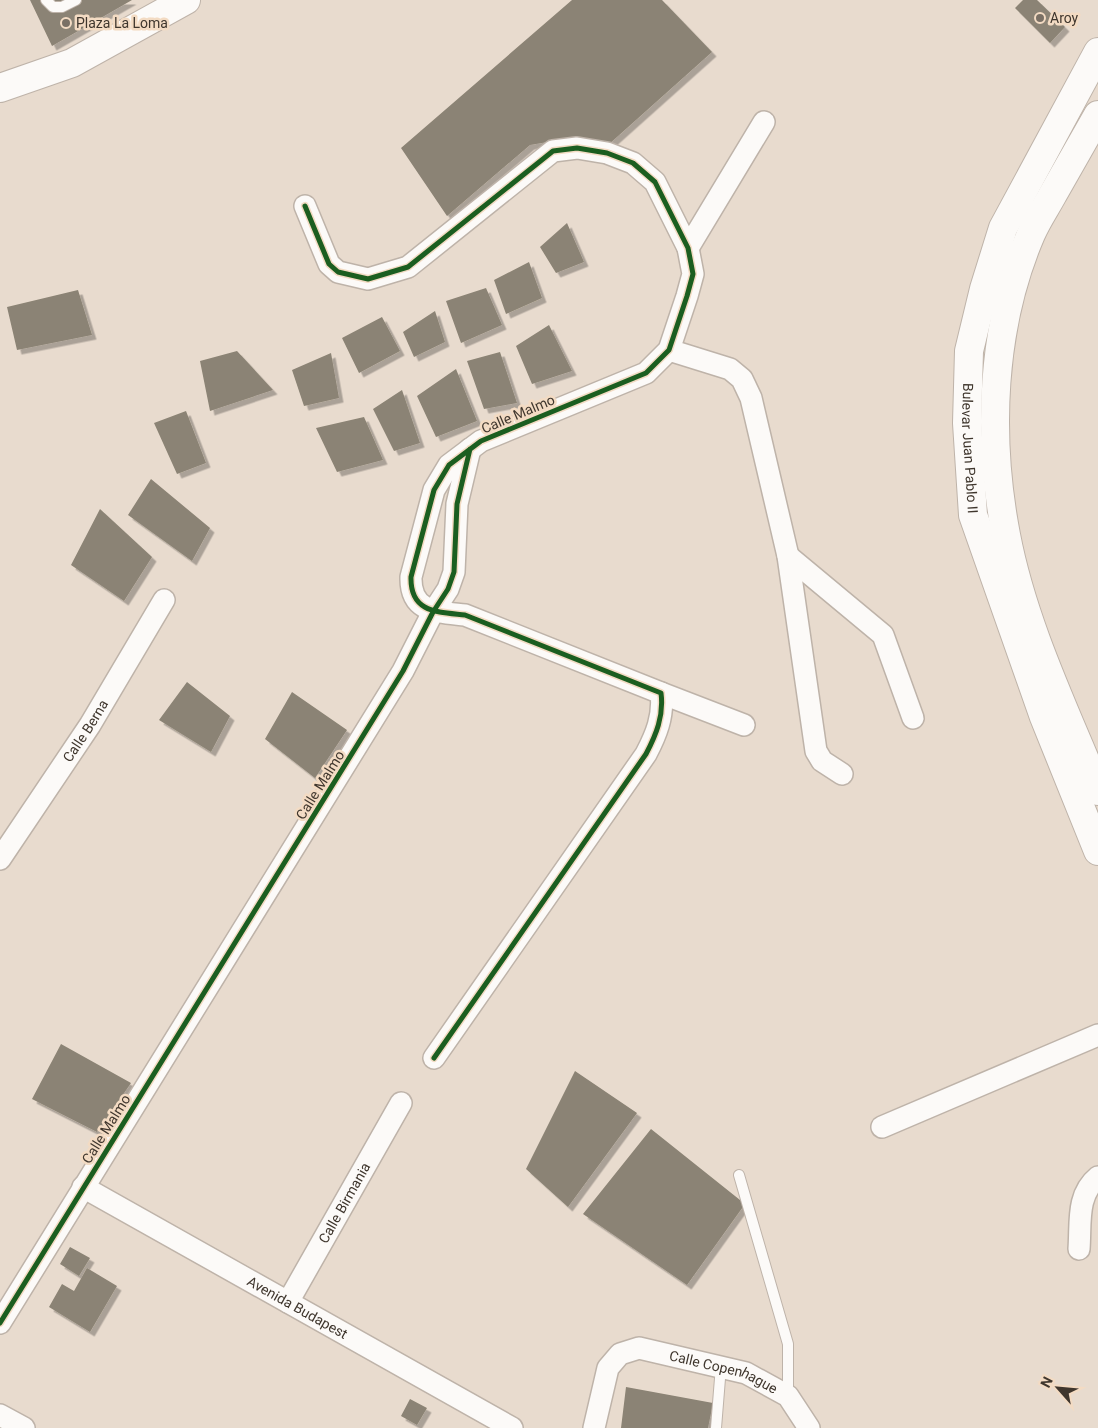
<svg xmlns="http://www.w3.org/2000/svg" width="1098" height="1428" font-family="Roboto,sans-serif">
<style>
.building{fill:#8b8374;filter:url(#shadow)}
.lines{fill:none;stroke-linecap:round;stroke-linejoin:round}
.service-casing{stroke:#beb3a9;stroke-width:12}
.minor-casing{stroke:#beb3a9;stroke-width:24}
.secondary-casing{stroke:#beb3a9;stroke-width:30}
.service{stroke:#fcfaf8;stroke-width:10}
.minor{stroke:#fcfaf8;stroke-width:21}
.secondary{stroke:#fcfaf8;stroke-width:28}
.cycleway-casing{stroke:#f3dbc3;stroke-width:8}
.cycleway{stroke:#1b5e20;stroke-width:5}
.poi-dot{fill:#7a7065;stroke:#f3dbc3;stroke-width:2}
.labels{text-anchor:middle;stroke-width:5;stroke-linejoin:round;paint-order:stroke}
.poi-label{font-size:14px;fill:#3f362d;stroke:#f3dbc3;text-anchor:start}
.street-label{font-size:14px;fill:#3f362d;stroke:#f3dbc3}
</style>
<defs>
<filter id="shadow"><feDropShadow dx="4.5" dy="4.5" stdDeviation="0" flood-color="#0004"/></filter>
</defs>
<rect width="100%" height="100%" fill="#e8dbce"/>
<path class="building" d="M30,0h102l-80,46z
M572,0h90l50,52 -104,93 -49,-5 -29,5 -83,71 -46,-68z
M1023,0h14l28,27 -15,16 -35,-35z
M567,223l17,39 -28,11 -16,-26z
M529,262l13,36 -36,16 -12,-34z
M486,288l16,37 -41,18 -15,-42z
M78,290l14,45 -75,15 -10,-43z
M435,311l10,31 -31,15 -11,-25z
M382,317l18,34 -41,22 -17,-35z
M549,325l23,46 -40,13 -16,-38z
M237,351l36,39 -63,21 -10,-50z
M500,352l17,51 -33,6 -17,-48z
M331,353l8,45 -35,8 -12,-36z
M456,369l21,52 -41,16 -19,-41z
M402,390l18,53 -26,8 -21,-42z
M186,411l20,52 -29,11 -23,-51z
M364,417l19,43 -46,12 -21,-44z
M151,479l59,49 -18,33 -64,-46z
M100,509l52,48 -28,44 -53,-36z
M187,682l43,34 -19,36 -52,-32z
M292,692l55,38 -32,48 -50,-39z
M61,1044l70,39 -34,49 -65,-33z
M575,1071l62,42 -69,94 -42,-38z
M651,1129l94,75 -58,81 -104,-71z
M70,1247l20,11 -11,18 -19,-12z
M87,1268l30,18 -27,46 -41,-25 13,-23 12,7z
M626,1387l87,16 -5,25h-87z
M410,1399l17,9 -10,17 -16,-9z"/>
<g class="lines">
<defs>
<path id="service" d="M46,0l7,7h9l14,-7
M739,1175l49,169v52
M716,1428l5,-62"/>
<g id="minor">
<path d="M305,206l24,58 9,8 30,7 40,-12 145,-116 24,-3 30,5 26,10 22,19 33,66 5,26 -6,22 -18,54 -23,23 -165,68 -32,24 -15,25 -23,87c-1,36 27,35 54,38l196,78c3,23 -5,42 -15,61l-212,304"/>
<path d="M688,248l76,-126"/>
<path d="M669,350l61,19 12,10 9,19 37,158 28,195 6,10 20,13"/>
<path d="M788,556l95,79 30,83"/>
<path d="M661,693l83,32"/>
<path id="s1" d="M0,859l90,-134 74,-125"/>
<path d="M882,1127l216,-92"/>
<path id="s2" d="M83,1187l429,241"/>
<path d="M1079,1249c2,-26 -3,-54 19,-72"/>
<path id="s3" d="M288,1302l113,-199"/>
<path d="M0,1323l403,-652 30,-59 15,-23 6,-17 3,-68 13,-55"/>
<path d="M0,1415l24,13"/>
<path id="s4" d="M594,1428l14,-60 12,-14 19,-6 107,25 42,23 21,32"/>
</g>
<g id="secondary">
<path id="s5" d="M1098,52l-95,176 -19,61 -15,62 -2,72 6,92 71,202 54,134"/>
<path d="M0,88l72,-25 114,-63"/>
<path d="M1098,115c-15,26 -30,53 -45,79 -7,13 -16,26 -22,40 -40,93 -44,202 -25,301 17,89 58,173 92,256"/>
</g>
</defs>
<use href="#service" class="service-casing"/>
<use href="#minor" class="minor-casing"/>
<use href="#secondary" class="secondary-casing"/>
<use href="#service" class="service"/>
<use href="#minor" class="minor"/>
<use href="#secondary" class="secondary"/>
<defs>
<path id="cycleway" d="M305,206l24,58 9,8 30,7 40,-12 145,-116 24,-3 30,5 26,10 22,19 33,66 5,26 -6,22 -18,54 -23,23 -165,68 -32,24 -15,25 -23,87c-1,36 27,35 54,38l196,78c3,23 -5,42 -15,61l-212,304
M0,1323l403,-652 30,-59 15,-23 6,-17 3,-68 13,-55"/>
</defs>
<use href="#cycleway" class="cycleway-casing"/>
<use href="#cycleway" class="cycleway"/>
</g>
<g class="poi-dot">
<circle cx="1040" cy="18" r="5"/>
<circle cx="66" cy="23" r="5"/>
</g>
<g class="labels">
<g class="poi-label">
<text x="1050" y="23">Aroy</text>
<text x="76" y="28">Plaza La Loma</text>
</g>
<g class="street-label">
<text transform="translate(518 414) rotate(-23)" y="5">Calle Malmo</text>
<text dy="5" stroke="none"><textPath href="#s5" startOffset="425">Bulevar Juan Pablo II</textPath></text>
<text dy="5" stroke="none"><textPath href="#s1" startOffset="154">Calle Berna</textPath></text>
<text transform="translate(320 785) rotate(-58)" y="5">Calle Malmo</text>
<text transform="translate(106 1129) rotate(-58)" y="5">Calle Malmo</text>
<text dy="5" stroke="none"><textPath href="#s3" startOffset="114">Calle Birmania</textPath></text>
<text dy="5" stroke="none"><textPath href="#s2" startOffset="246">Avenida Budapest</textPath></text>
<text dy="5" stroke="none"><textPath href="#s4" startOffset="188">Calle Copenhague</textPath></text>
</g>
</g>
<g transform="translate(1058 1388) rotate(297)" stroke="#f3dbc3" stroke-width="4" paint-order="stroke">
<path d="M0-4L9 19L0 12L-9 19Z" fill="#3f362d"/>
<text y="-8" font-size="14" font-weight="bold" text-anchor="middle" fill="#3f362d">N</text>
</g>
</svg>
